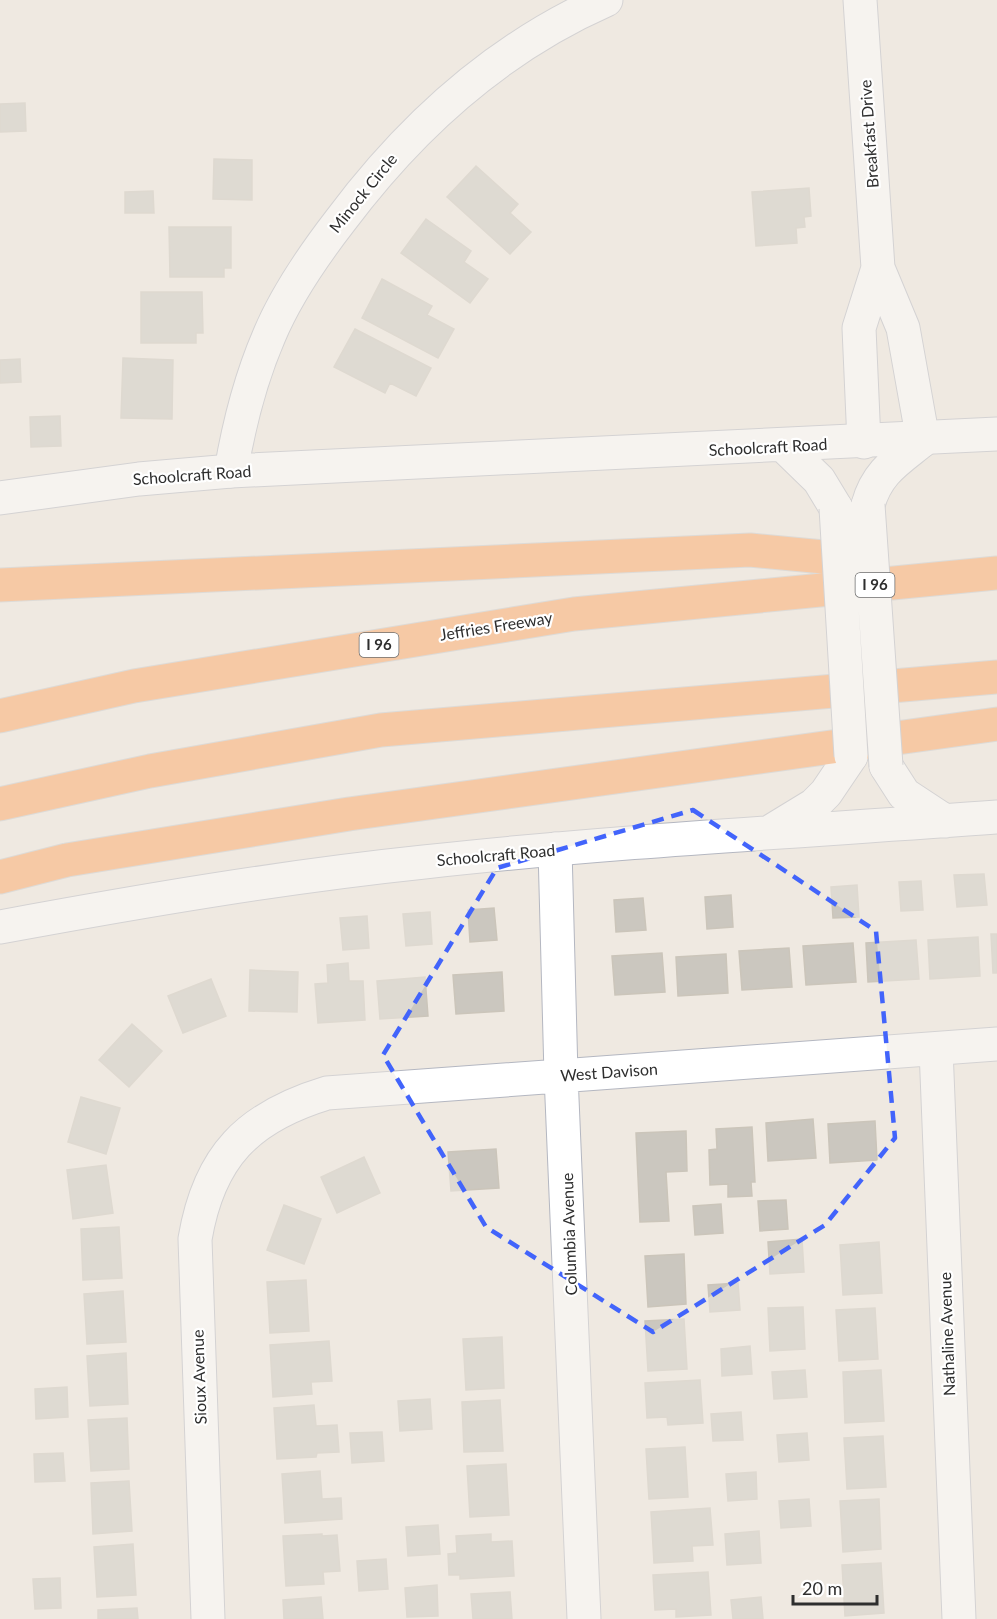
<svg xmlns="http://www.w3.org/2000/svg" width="997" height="1619" font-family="Lato,sans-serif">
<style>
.building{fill:#cbc7bf;stroke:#cbc5ba;stroke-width:1.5}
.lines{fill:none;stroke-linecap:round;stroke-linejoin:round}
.street-casing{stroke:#b4b7c1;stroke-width:35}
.secondary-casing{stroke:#b4b7c1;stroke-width:35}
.highway-casing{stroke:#c9c9c9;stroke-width:35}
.street{stroke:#fff;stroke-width:33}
.secondary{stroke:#fff;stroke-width:33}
.highway{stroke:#ffa35c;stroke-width:33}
.secondary-bridge-casing{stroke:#b4b7c1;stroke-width:35;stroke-linecap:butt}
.secondary-bridge{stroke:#fff;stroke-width:33}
.marked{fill:none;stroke:#4264fb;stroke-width:4.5;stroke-dasharray:12 8;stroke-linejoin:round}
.labels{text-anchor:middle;stroke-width:4.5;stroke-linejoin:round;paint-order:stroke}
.shield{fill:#fff;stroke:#6d6d6d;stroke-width:1.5}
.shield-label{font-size:15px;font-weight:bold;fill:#2e2e2e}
.street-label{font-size:16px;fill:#2e2e2e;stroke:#fff}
</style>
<rect width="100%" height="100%" fill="#efe9e1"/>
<path class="building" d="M25,103l1,28 -26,1v-28z
M214,159l38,1v40l-39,-1z
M476,166l42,38 -8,9 21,19 -21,22 -63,-57z
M809,188l2,28 -7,1 1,10 -9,1 1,15 -41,3 -4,-54z
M153,191l1,22h-29v-21z
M426,219l45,32 -7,11 24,17 -18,24 -69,-50z
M169,227h62v41h-7v9h-54z
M382,279l50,27 -5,9 27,14 -16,29 -76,-40z
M141,292h61l1,41h-7v10h-55z
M355,329l76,39 -15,28 -26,-13 -5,10 -51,-26z
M123,358l50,2 -1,59 -51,-1z
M20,359l1,23 -21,1v-23z
M60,416l1,30 -30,1 -1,-30z
M984,874l3,31 -30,2 -3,-32z
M921,881l2,29 -22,1 -2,-29z
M857,885l2,32 -26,1 -2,-31z
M731,895l2,32 -26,2 -2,-32z
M643,898l3,32 -30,2 -2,-32z
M494,908l3,32 -27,2 -2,-32z
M430,912l2,32 -26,2 -3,-32z
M367,916l2,32 -26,2 -3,-32z
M991,934h6v39h-4z
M978,937l2,39 -50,3 -2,-39z
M916,940l3,39 -51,3 -2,-39z
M853,943l3,39 -50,3 -3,-39z
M789,948l3,39 -50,3 -3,-39z
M662,953l3,39 -50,3 -3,-39z
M726,954l2,39 -50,3 -2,-39z
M348,963l1,18h14l2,39 -47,3 -3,-39 13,-1 -1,-18z
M250,970l48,2 -1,40 -48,-1z
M502,972l2,39 -48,3 -3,-39z
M425,977l3,39 -48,3 -3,-38z
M211,979l15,37 -43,17 -15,-37z
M132,1024l30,27 -33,36 -30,-27z
M81,1097l39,11 -14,46 -38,-12z
M813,1119l3,39 -48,3 -2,-38z
M875,1121l2,39 -47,3 -2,-39z
M752,1127l3,55h-4l1,14 -24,1v-13l-18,1 -1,-35 8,-1 -1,-20z
M686,1131l1,40 -21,1 3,49 -29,1 -4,-89z
M496,1149l3,39 -48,3 -3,-39z
M364,1157l16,36 -43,20 -16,-36z
M106,1165l7,48 -40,6 -6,-49z
M786,1200l2,29 -28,2 -2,-30z
M721,1204l2,29 -28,2 -2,-29z
M284,1205l37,14 -17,45 -37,-14z
M119,1227l3,51 -39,2 -2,-51z
M802,1239l2,33 -34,2 -2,-32z
M879,1242l3,51 -39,2 -3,-50z
M684,1254l2,50 -38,3 -3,-51z
M306,1280l3,51 -39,2 -3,-51z
M738,1283l2,27 -30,2 -2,-27z
M123,1291l3,51 -39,2 -3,-50z
M803,1307l2,42 -35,2 -2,-43z
M875,1308l3,51 -39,2 -3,-51z
M684,1319l3,50 -39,2 -3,-50z
M502,1337l2,51 -38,2 -3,-51z
M329,1341l3,40 -21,1 1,12 -39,3 -3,-52z
M750,1346l2,28 -30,2 -1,-27z
M126,1353l2,51 -38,2 -3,-50z
M805,1370l2,27 -33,2 -2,-27z
M881,1370l3,51 -39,2 -2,-51z
M700,1380l3,43 -35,2 -1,-8 -20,1 -2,-35z
M67,1387l1,30 -32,2 -1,-30z
M430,1399l2,30 -32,2 -2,-30z
M500,1400l3,51 -39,1 -2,-50z
M314,1405l2,21 21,-1 2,27 -22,1 -1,4 -39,2 -3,-51z
M741,1412l2,28 -30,1 -2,-27z
M127,1418l2,51 -38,2 -3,-51z
M382,1432l2,29 -32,2 -2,-30z
M807,1433l2,27 -30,2 -2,-27z
M883,1436l3,51 -39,2 -3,-51z
M685,1447l3,50 -39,2 -3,-50z
M63,1453l2,28 -30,1 -1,-28z
M506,1464l3,51 -39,2 -3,-51z
M320,1471l2,28 19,-1 1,21 -57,4 -3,-49z
M756,1472l1,27 -29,2 -2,-27z
M129,1481l3,50 -39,3 -2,-51z
M809,1499l2,27 -30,2 -2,-27z
M879,1499l2,50 -38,3 -3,-51z
M710,1508l3,37 -21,1 1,15 -39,2 -3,-51z
M438,1525l2,29 -32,2 -2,-29z
M759,1531l2,32 -34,2 -2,-31z
M322,1534v2l15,-1 3,36 -17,1 1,12 -38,2 -3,-50z
M491,1534v8l21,-1 2,35 -54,3v-4h-11l-1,-21 9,-1 -1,-17z
M133,1544l3,51 -39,2 -3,-50z
M386,1559l2,30 -29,2 -2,-30z
M881,1563l3,50 -39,3 -3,-51z
M708,1572l3,43 -35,2v-8l-21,1 -2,-35z
M60,1578l1,30 -26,1 -2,-30z
M437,1585l1,31 -31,1 -2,-29z
M510,1592l2,27h-39l-2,-25z
M321,1597l2,22h-39l-1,-19z
M761,1597l2,22h-30l-2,-19z
M137,1608l1,11h-40v-9z"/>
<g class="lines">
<defs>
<path id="street" d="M860,0l18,268 25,60 20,112
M864,442l-5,-114 19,-60
M231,471c8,-47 19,-91 38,-135 17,-41 44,-80 71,-115 71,-95 157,-173 266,-221
M555,849l6,226 23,544
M936,1049l23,570
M208,1619l-13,-380c14,-83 53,-122 132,-146l670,-49"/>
<path id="secondary" d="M784,446l35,34 17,28
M0,498l139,-19 92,-8 766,-37
M868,505c9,-33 29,-44 55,-65
M886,766l18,28 41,27
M773,830l41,-25 12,-12 25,-37
M0,927c141,-26 281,-50 424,-65 190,-21 382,-31 573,-45"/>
<path id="highway" d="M0,585l750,-35 116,11
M0,716l134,-30 440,-72 423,-41
M0,804l150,-33 231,-41 616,-53
M0,877l67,-17 282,-46 648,-90"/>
</defs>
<use href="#street" class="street-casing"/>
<use href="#secondary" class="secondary-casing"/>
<use href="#highway" class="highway-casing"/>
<use href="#street" class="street"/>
<use href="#secondary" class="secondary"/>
<use href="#highway" class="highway"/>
<defs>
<path id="secondary-bridge" d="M868,505l18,261
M836,508l15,248"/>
</defs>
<use href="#secondary-bridge" class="secondary-bridge-casing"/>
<use href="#secondary-bridge" class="secondary-bridge"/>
</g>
<path d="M0 0H997V1619H0ZM693,810l183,121 19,207 -70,87 -172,107 -167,-105 -103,-172 114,-187z" fill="#efe9e1" fill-opacity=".55" fill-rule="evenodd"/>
<path class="marked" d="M693,810l183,121 19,207 -70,87 -172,107 -167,-105 -103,-172 114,-187z"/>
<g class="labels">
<g class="shield">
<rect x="855.5" y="573" width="39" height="24" rx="4.5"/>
<rect x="359.5" y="633" width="39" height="24" rx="4.5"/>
</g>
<g class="shield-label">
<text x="875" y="590">I 96</text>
<text x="379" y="650">I 96</text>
</g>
<g class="street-label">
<text transform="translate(869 134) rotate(-94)" y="6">Breakfast Drive</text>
<text transform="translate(363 193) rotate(-51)" y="6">Minock Circle</text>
<text transform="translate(768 447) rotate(-3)" y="6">Schoolcraft Road</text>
<text transform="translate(192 475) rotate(-4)" y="6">Schoolcraft Road</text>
<text transform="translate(496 626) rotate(-9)" y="6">Jeffries Freeway</text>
<text transform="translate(496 855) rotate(-5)" y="6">Schoolcraft Road</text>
<text transform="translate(609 1072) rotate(-4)" y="6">West Davison</text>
<text transform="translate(569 1234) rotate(-92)" y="6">Columbia Avenue</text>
<text transform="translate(947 1334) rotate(-92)" y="6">Nathaline Avenue</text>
<text transform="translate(199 1377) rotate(-92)" y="6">Sioux Avenue</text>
</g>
</g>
<path d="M793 1595v9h84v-9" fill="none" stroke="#2e2e2e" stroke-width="3"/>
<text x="802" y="1595" font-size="18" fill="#2e2e2e" stroke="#ffffff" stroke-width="4.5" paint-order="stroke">20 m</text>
</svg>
